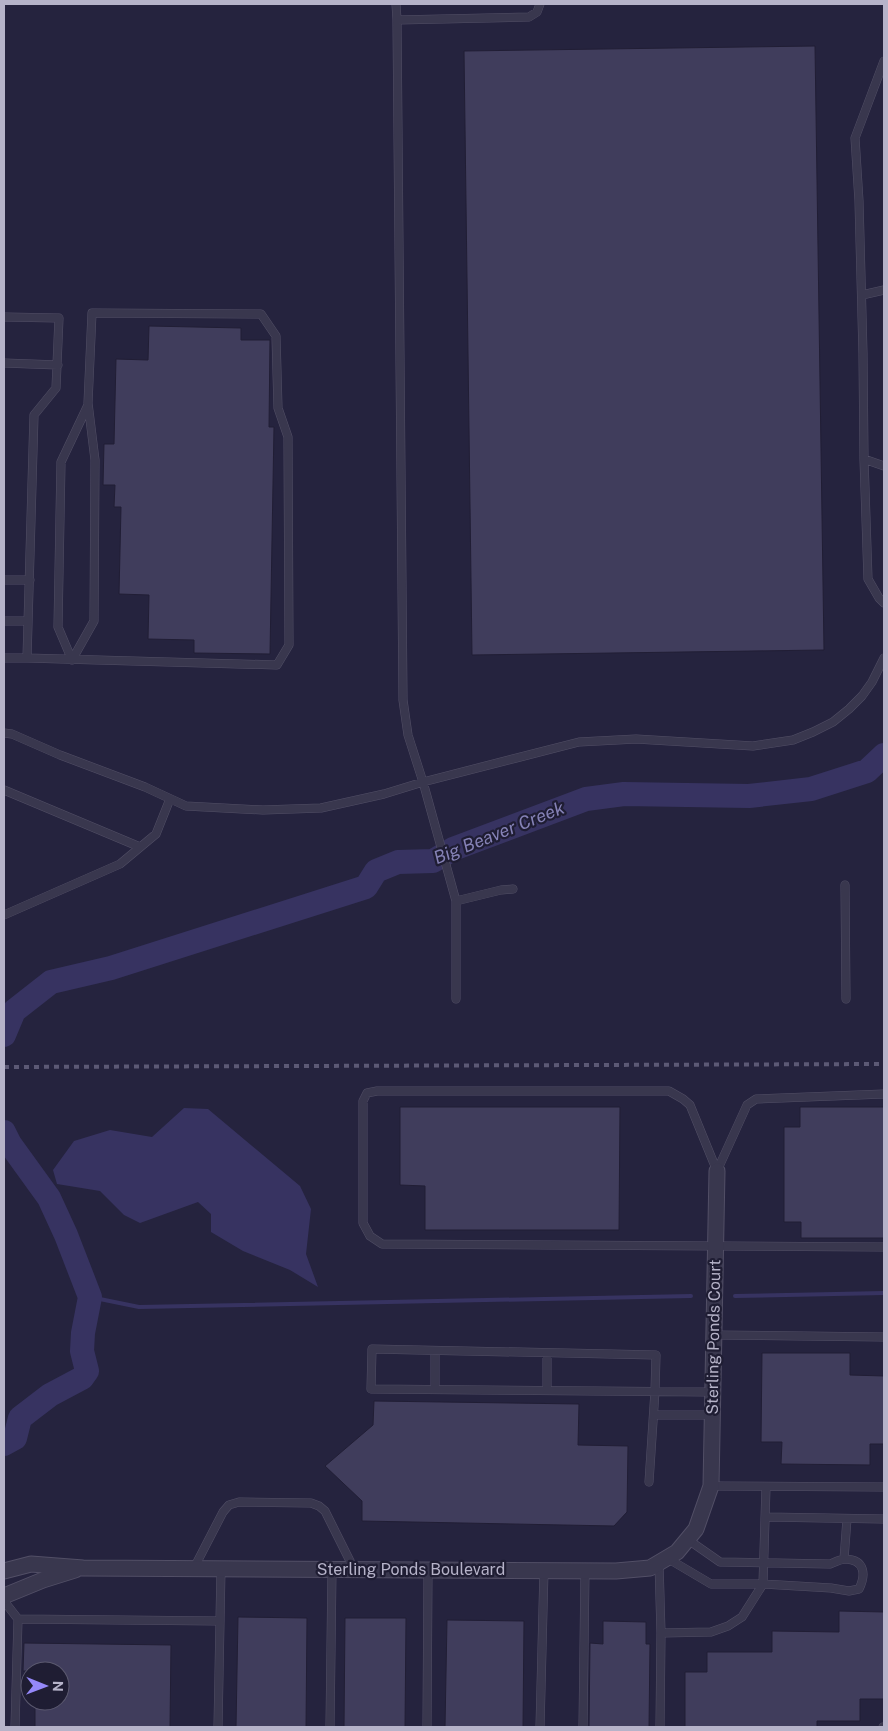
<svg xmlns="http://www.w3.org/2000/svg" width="888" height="1731" font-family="'Public Sans',sans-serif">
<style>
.water{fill:#373361}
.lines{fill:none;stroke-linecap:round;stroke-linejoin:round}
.stream{stroke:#373361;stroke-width:4}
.river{stroke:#373361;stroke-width:24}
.building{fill:#403d5c;stroke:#211e35}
.service-casing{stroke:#524f66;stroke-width:9}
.minor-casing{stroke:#524f66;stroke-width:17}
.service{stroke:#39374e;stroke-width:8}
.minor{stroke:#39374e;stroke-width:15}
.rail{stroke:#5c5975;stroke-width:4;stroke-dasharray:5 5;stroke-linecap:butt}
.labels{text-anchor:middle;stroke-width:4.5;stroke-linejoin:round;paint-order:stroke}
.street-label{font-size:16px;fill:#b6b3c9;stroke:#1f1d33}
.water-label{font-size:18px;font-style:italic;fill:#8582b6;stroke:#1f1d33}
</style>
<rect width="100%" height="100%" fill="#25233e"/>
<path class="water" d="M184,1108l24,1 92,77 11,23 -5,45 12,33 -28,-17 -47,-19 -32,-19v-18l-13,-12 -58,21 -16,-8 -24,-24 -43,-7 -4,-14 21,-29 36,-11 42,7z"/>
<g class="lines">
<path class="stream" d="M735,1296l149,-3
M90,1297l49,10 552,-11"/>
<path class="river" d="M4,1035l10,-24 37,-29 60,-14 255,-81 10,-16 22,-9 35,-1 20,-12 133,-50 38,-5 125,2 62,-7 56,-18 17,-16
M4,1132l6,12 39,54 17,37 24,62 -7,36 -1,18 5,20 -5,7 -32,17 -30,23 -5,20 -11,6"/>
</g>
<path class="building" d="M815,46l9,604 -352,5 -8,-604z
M149,326l92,2v12h29l-1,87h5l-4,227 -76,-1v-13l-46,-1 1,-44 -30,-1 2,-87h-7l1,-22h-12l1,-41h10l2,-85 32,1z
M400,1107h220l-1,123h-194v-44l-25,-1z
M800,1107h84v131h-83v-16h-17v-95h16z
M762,1353h88v22l34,1v68h-14v21l-89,-1 1,-22h-21z
M374,1401l205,3 -1,41 50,1 -1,66 -13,14 -252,-5v-20l-37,-35 48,-41z
M839,1611l45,1v87h-24v22h-43v6h-132v-55h22v-20h65v-21l67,1z
M238,1617l69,1 -1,109h-70z
M345,1618h61l-1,109h-61z
M447,1620l77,1 -1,106h-78z
M603,1621l43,1v22h4l-1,83h-60l1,-84 13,1z
M24,1643l147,2 -1,82h-135v-26h25v-30h-37z"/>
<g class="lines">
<defs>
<path id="service" d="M396,4l1,16 132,-3 8,-5 3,-8
M397,20l6,680 5,35 15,47 33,119v98
M884,61l-29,77 4,63 4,153 1,105 4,120 11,19 5,5
M862,295l22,-5
M4,317l55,1 -3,70 -22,27 -7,243h-23
M4,363l54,2
M864,459l20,7
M4,580h26
M4,621h24
M27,658l250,7 12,-20 -1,-208 -10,-29 -2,-72 -15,-22 -169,-1 -4,90 7,57 -1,161 -22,39
M72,660l-14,-33 3,-165 27,-57
M4,733l8,1 48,21 85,32 41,19 77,4 58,-2 63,-14 39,-12 156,-40 57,-3 117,7 40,-6 20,-8 20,-10 16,-13 13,-13 10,-14 12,-24
M4,790l136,57
M845,885l1,114
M456,901l45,-11 12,-1
M4,915l116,-51 36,-30 14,-35
M717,1171l-27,-66 -7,-6 -14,-8h-292l-10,2 -4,8v122l7,13 12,8 502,3
M717,1171l30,-66 9,-6 128,-5
M714,1335l170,2
M547,1353v37
M435,1389v-38
M654,1415h57
M649,1482l6,-91 1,-36 -284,-6 -1,40 340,3
M711,1486l173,1
M766,1517l118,2
M667,1558l44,26h52l68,4 18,3 10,-2c7,-14 6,-29 -13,-30 -5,0 -11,3 -16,5l-110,-2 -33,-23
M844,1559l3,-40
M659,1563l2,70 -1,94
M194,1568l29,-56 6,-7 10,-3 72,1 8,3 6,5 29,58
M4,1601l14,18 -3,108
M18,1619l202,2
M661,1633l50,-1 17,-6 14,-9 21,-33 3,-97
M218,1727l3,-159
M330,1727l2,-158
M427,1727l1,-157
M540,1727l4,-157
M583,1727l2,-157
M883,1727h1"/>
<path id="minor" d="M4,1571l27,-7 52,4 533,3 34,-3 27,-16 19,-23 15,-43 6,-315
M4,1596l39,-16 32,-10"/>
</defs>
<use href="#service" class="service-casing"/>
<use href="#minor" class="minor-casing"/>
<use href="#service" class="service"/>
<use href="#minor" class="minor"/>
<path class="rail" d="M4,1067l880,-3"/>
</g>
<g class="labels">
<g class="street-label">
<text transform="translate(713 1337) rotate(-89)" y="6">Sterling Ponds Court</text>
<text x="411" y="1575">Sterling Ponds Boulevard</text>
</g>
<g class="water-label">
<text transform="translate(499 833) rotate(-22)" y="6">Big Beaver Creek</text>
</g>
</g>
<rect width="888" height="1731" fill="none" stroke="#b6b3c9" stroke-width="10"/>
<g transform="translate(45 1686) rotate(91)"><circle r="24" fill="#1f1d33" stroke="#5b596f"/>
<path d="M0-4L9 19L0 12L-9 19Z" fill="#9588f9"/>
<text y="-8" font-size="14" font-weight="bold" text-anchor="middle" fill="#b6b3c9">N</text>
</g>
</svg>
